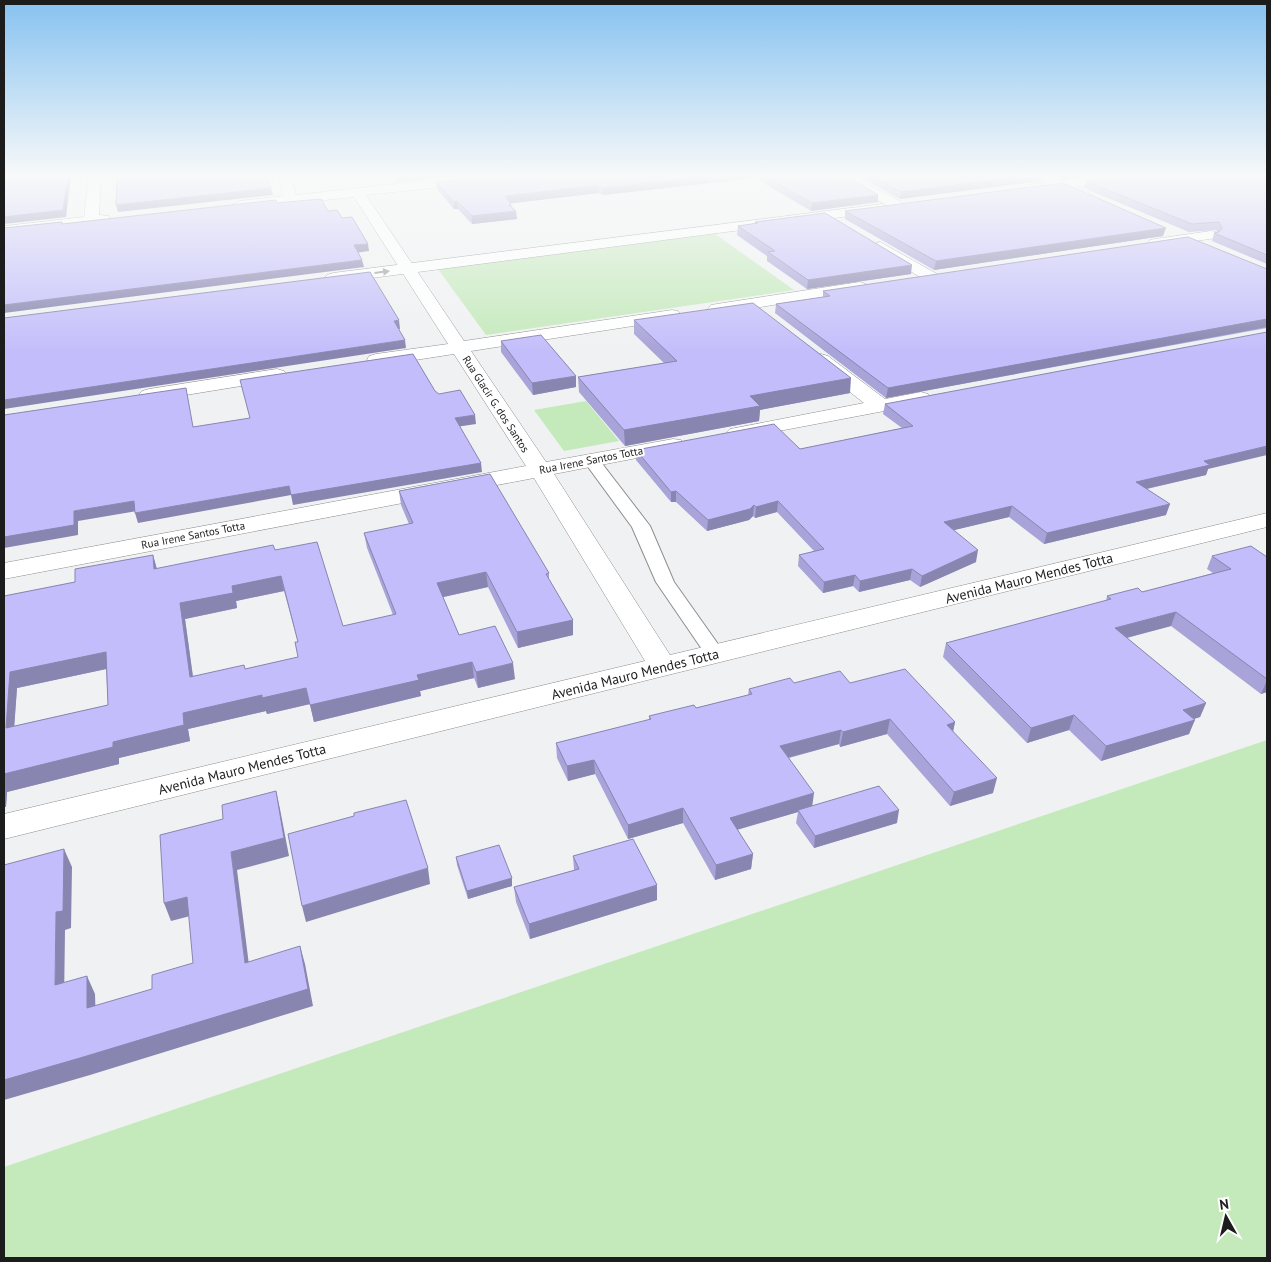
<svg xmlns="http://www.w3.org/2000/svg" width="1271" height="1262" font-family="'PT Sans',sans-serif">
<style>
.green{fill:#c4e9bb}
.lines{fill:none;stroke-linecap:round;stroke-linejoin:round}
.lane-casing{stroke:#8d8e8f;stroke-width:2}
.street-casing{stroke:#8d8e8f;stroke-width:1}
.secondary-casing{stroke:#8d8e8f;stroke-width:1}
.lane{fill:#fff;fill-rule:evenodd}
.street{fill:#fff;fill-rule:evenodd}
.secondary{fill:#fff;fill-rule:evenodd}
.wall{fill:#a8a3d8;fill-rule:evenodd}
.shaded-wall{fill:#8885b0}
.building{fill:#c3befb;stroke:#8885b0;fill-rule:evenodd}
.oneway{fill:#999}
.labels{text-anchor:middle;stroke-width:4;stroke-linejoin:round;paint-order:stroke}
.far-street-label{font-size:11px;fill:#1c1c1c;stroke:#fff}
.street-label{font-size:14px;fill:#1c1c1c;stroke:#fff}
</style>
<rect width="100%" height="100%" fill="#f0f1f2"/>
<path class="green" d="M715,234l79,56 -308,45 -48,-66z
M586,401l33,40 -55,10 -30,-41z
M1267,740v518h-1263v-91z"/>
<g class="lines">
<defs>
<path id="lane" d="M591,455l6,2 53,69 24,56 51,72 -3,4 -7,2 -7,-2 -52,-76 -24,-55 -49,-67 2,-3z"/>
<path id="street" d="M89,175h12l-2,40 10,1 2,3 -2,3 -105,12v-8l80,-9z
M279,175h12l5,20 183,-20h46l-6,4 -153,16 98,146 208,-31 6,1 3,4 -3,4 -6,1 -201,31 75,111 127,-23 8,1 3,5 -3,5 -8,1 -119,23 116,181 597,-142v14l-1263,312v-25l641,-153 -111,-183 -530,101v-16l522,-97 -72,-112 -78,12 -7,-2 -2,-4 2,-4 7,-2 72,-10 -94,-147 -115,12 -7,-4 7,-4 44,-5z
M835,175h16l52,28 2,3 -7,4 -5,-1z
M1030,175h18l42,18 2,3 -7,4 -5,-1z
M1211,231l5,1 2,3 -2,3 -61,9 -5,-1 -2,-3 2,-3 5,-1z
M880,242l57,32 2,3 -2,3h-12l-50,-30 -3,-3 3,-3z
M860,282l6,2 2,3 -2,3 -149,24 -6,-1 -3,-4 3,-4 6,-1z
M821,354l7,2 57,43 36,-7 7,2 3,4 -3,4 -7,2 -184,35 -7,-2 -4,-4 4,-4 134,-26 -50,-39 -2,-4 2,-4z
M277,369l7,2 3,4 -3,4 -135,22 -7,-2 -3,-4 3,-4 7,-2z"/>
<path id="secondary" d="M1106,175h40l-6,4 -111,14 -7,-4 7,-4z
M883,204l7,4 -2,3 -555,72 -6,-2 -2,-3 2,-3 6,-2z"/>
</defs>
<use href="#lane" class="lane-casing"/>
<use href="#street" class="street-casing"/>
<use href="#secondary" class="secondary-casing"/>
<use href="#lane" class="lane"/>
<use href="#street" class="street"/>
<use href="#secondary" class="secondary"/>
</g>
<path class="wall" d="M392,175h66l-61,7z
M503,175h342l33,20v7l-67,9 -56,-33 -152,17 -4,-2 -89,10 7,16 -45,5 -14,-15h-4l-17,-20 -1,-7z
M856,175h185l-1,6 -140,18z
M1054,175h34l-26,4z
M1267,175v89l-55,-23 2,-8 3,-1 -1,-2 -27,2 -105,-44 2,-7z
M845,211l318,25 -229,34 -89,-51z
M755,222l156,52 -104,15 -40,-28v-5l-30,-21 1,-9 17,-2z
M1267,269v59l-381,70 -111,-85 1,-9 47,-7v-6z
M634,320l216,73 -90,17 -1,11 -134,25 -46,-54 -1,-15 86,-14 -30,-29z
M501,341l75,46 -43,8 -32,-43z
M885,404l323,65 -2,6 -59,14 19,26 -122,29 -35,-27 -55,13 22,32 -56,25 -10,-7 -51,12 -6,-6 -30,7 -25,-27 1,-11 15,-4 -37,-39 -22,6 -2,-2 -4,4 -42,11 -31,-29h-5l-35,-42v-10l164,-1 102,-21 -19,-14z
M399,491l150,82v7l24,40v15l-55,13 -30,-61 -45,10 16,38 56,44 -37,9 -4,-10 -54,13 1,5 -107,26 -4,-18 -43,10 -1,-3 -78,18 2,12 -71,17v6l-112,28 -1,15h-2v-211l71,-14 78,-27 4,14 118,-19 68,76 50,-11 -26,-67 -3,-15 45,-9 -8,-19zM284,591l14,51v15l-53,12 -52,7 -8,-57 52,-11 -1,-7zM106,669l2,36 -94,21 3,-38z
M1212,556l55,1v135l-6,2 -90,-68 -44,12 79,65 -6,14 -6,2 -5,15 -88,27 -32,-31 -42,13 -84,-86 3,-14 160,-42 1,-5 35,-4 71,-19 -6,-4z
M794,683h56l105,39 -2,9 40,62 -43,13 -63,-72 -47,13 -1,-3 -50,14 23,48 85,17 -83,25 -18,-25 2,-11 -61,18 16,24 -2,15 -36,11 -32,-57 -55,16 -33,-65 -27,7 -11,-23 -1,-15 93,-23v-4l47,-8 52,-13 1,-6z
M573,856l84,44 -127,39 -14,-37 -2,-15 60,-17z
M456,857l56,29 -44,13 -11,-34z"/>
<path class="shaded-wall" d="M68,175h6l-3,1 -5,41 -62,7v-7z
M396,175h62l-61,7z
M717,175h38v3l-152,17v-7z
M1033,175h8l-1,6 -140,18 1,-7z
M1062,175h26l-26,4z
M599,185v8l-93,11 -1,-8z
M271,188l2,7 -155,17 -2,-7z
M878,195v7l-67,9 1,-8z
M457,201l1,8h-4v-7z
M511,204l1,8 4,-1 1,8 -45,5v-8z
M1166,228l-3,8 -229,34 2,-9z
M368,244l1,7 -14,2 -1,-8z
M362,260l2,7 -360,46v-8z
M912,265l-1,9 -104,15 1,-9z
M1267,319v8l-381,71 2,-10z
M399,320l1,9h-5l-1,-8z
M405,340l1,8 -402,61v-9z
M576,376v11l-43,8 -1,-12z
M851,378l-1,15 -90,17 -1,11 -134,25 -1,-16 126,-34z
M475,415l1,9 -20,3 -1,-9z
M1267,446v9l-59,14 -2,6 -74,17 4,-10 68,-21z
M481,463l1,9 -189,33 -2,-10 -153,28 -3,-10 154,-27z
M676,491v11h-5v-10z
M134,501l3,10 -59,10v14l-74,13v-11l70,-26z
M778,501l-1,11 -22,6 1,-11z
M1170,504l-4,11 -122,29 3,-11z
M754,505l-1,11 -4,4 -42,11 1,-11z
M1012,506l-3,11 -67,16 2,-11z
M978,550l-2,12 -56,25 2,-11z
M153,555l4,15 -3,-1z
M912,569l-2,11 -51,12 1,-11z
M486,572l2,15 -49,11 -2,-15z
M855,575l-2,11 -30,7 1,-11z
M281,576l3,15 -48,10 1,7 -52,11 10,74 -5,-16 -10,-74 52,-17z
M1176,612l-5,14 -61,16 5,-14z
M573,620v15l-55,13 -1,-16z
M106,652l5,16 -94,20 -4,56 -7,-16 4,-56z
M472,662l2,16 -54,13 1,5 -107,26 -4,-17 107,-30z
M513,663l2,16 -37,9 -2,-16z
M1267,680v12l-6,2z
M306,688l4,16 -43,10 -1,-3 -78,18 2,12 -71,17v6l-112,28 -1,15h-2v-33l109,-32 70,-29 79,-18z
M1206,703l-6,14 -23,7 6,-14z
M1074,715l-5,15 -42,13 4,-15z
M890,719l-3,15 -47,13 3,-15z
M1195,720l-6,14 -88,27 5,-15z
M955,722l-3,15 -5,-12z
M841,730l-2,14 -60,16 1,-14z
M594,760l1,14 -27,7 -1,-15z
M997,778l-4,15 -43,13 4,-14z
M276,791l4,18 9,47 -52,14 14,111 -6,-18 -14,-111z
M814,793l-2,15 -14,2v2l-69,20 1,-14z
M683,808v15l-55,16v-14z
M899,810l-2,13 -83,25 1,-12z
M64,849l8,18 -1,61 -6,2 -1,73 -9,-18 1,-73z
M753,854l-2,15 -36,11 1,-15z
M428,868l2,16 -124,38 -4,-16z
M512,878v8l-44,13 -1,-8z
M657,885v15l-127,39 -1,-15z
M187,897l7,18 -23,6 -7,-18z
M300,946l5,18 8,42 -223,69 -86,25v-20z
M87,976l8,18 1,32 -9,-18z"/>
<path class="building" d="M4,175h64l-5,35 -59,7z
M117,175h149l5,13 -155,17z
M503,175h214l-114,13 -4,-3 -94,11 6,8 -2,1 7,6 -44,5 -15,-15 -3,1 -18,-20z
M763,175h82l33,20 -66,8z
M870,175h163l-132,17z
M1129,175h138v80l-53,-22 5,-1 3,-4 -3,-6 -27,2 -106,-43z
M1063,183l103,45 -230,33 -91,-50z
M321,199l7,12 9,-1 5,8 10,-1 16,27 -14,1 8,15 -358,45v-77l58,-6v2l214,-24 1,3z
M825,213l87,52 -104,15 -40,-28 7,-1 -37,-25 20,-3 -3,-1z
M1188,237l79,32v50l-379,69 -112,-84 54,-8 -7,-5z
M370,272l29,48 -5,1 11,19 -401,60v-82z
M753,303l98,75 -101,18 10,10 -136,24 -46,-53 99,-16 -43,-41z
M1267,332v114l-63,15 6,4 -74,17 34,22 -123,29 -35,-27 -68,16 34,28 -56,26 -10,-7 -52,12 -5,-6 -31,7 -25,-27 25,-6 -46,-48 -22,6 -2,-2 -4,4 -42,11 -32,-29 -5,1 -35,-42 138,-26 26,25 113,-23 -28,-22z
M541,335l35,41 -44,7 -31,-42z
M413,354l22,37 4,3 21,-4 15,25 -20,3 26,45 -190,32 -2,-9 -154,27 -1,-12 -60,10v14l-70,12v-122l182,-27 7,39 57,-9 -10,-38z
M490,474l59,99 -3,1 27,46 -56,12 -31,-60 -49,11 22,52 36,-9 18,37 -37,9 -4,-10 -55,13 2,5 -109,25 -4,-17 -44,10v-3l-79,18 1,12 -71,17v5l-109,27v-178l71,-14v-13l78,-14 1,14 119,-24 2,5 42,-8 26,84 53,-12 -32,-81 49,-10 -14,-32zM281,576l17,66h-3l3,15 -53,12 -1,-4 -54,12 -10,-74 53,-10 -1,-7zM106,652l2,53 -102,23 4,-56z
M1251,546l16,11v122l-91,-67 -61,16 91,75 -23,7 12,10 -89,26 -32,-31 -43,13 -85,-85 165,-44 -4,-3 31,-8 4,4 89,-23 -19,-13z
M905,669l50,53 -8,3 50,53 -43,14 -64,-73 -47,13 -2,-2 -61,16 34,47 -84,25 23,36 -37,11 -33,-57 -55,17 -34,-65 -27,6 -11,-23 95,-24 -2,-3 45,-11 2,3 56,-14 -3,-5 41,-11 4,5 46,-12 10,12z
M879,786l20,24 -84,26 -17,-26z
M276,791l8,47 -53,14 14,111 55,-17 8,43 -228,69 -76,22v-215l60,-16 -1,62 -7,1 -1,73 32,-9v32l65,-19v-14l41,-12 -6,-66 -23,6 -4,-68 63,-16 -1,-14z
M406,800l22,68 -126,38 -14,-72 66,-18v-3z
M633,839l24,46 -128,39 -15,-37 65,-18 -6,-13z
M499,845l13,33 -45,13 -11,-34z"/>
<defs><path id="oneway-solid" d="M-6-.8H1V-3.2L6.5 0L1 3.2V.8H-6Z" transform="scale(1.25)"/></defs>
<use class="oneway" href="#oneway-solid" transform="translate(382 272) rotate(-7)"/>
<linearGradient id="sky" x2="0" y2="1"><stop stop-color="#86c2f0"/><stop offset="0.5" stop-color="#f8f9f9"/><stop offset="1" stop-color="#f8f9f9" stop-opacity="0"/></linearGradient>
<rect width="1271" height="352" fill="url(#sky)"/>
<g class="labels">
<g class="far-street-label">
<text transform="translate(496 404) rotate(57)" y="4">Rua Glacir G. dos Santos</text>
<text transform="translate(591 460) rotate(-11)" y="4">Rua Irene Santos Totta</text>
<text transform="translate(193 535) rotate(-11)" y="4">Rua Irene Santos Totta</text>
</g>
<g class="street-label">
<text transform="translate(1029 578) rotate(-14)" y="5">Avenida Mauro Mendes Totta</text>
<text transform="translate(635 674) rotate(-14)" y="5">Avenida Mauro Mendes Totta</text>
<text transform="translate(242 769) rotate(-14)" y="5">Avenida Mauro Mendes Totta</text>
</g>
</g>
<rect width="1271" height="1262" fill="none" stroke="#1c1c1c" stroke-width="10"/>
<g transform="translate(1226 1217) rotate(352)" stroke="#ffffff" stroke-width="4" paint-order="stroke">
<path d="M0-4L9 19L0 12L-9 19Z" fill="#1c1c1c"/>
<text y="-8" font-size="14" font-weight="bold" text-anchor="middle" fill="#1c1c1c">N</text>
</g>
</svg>
